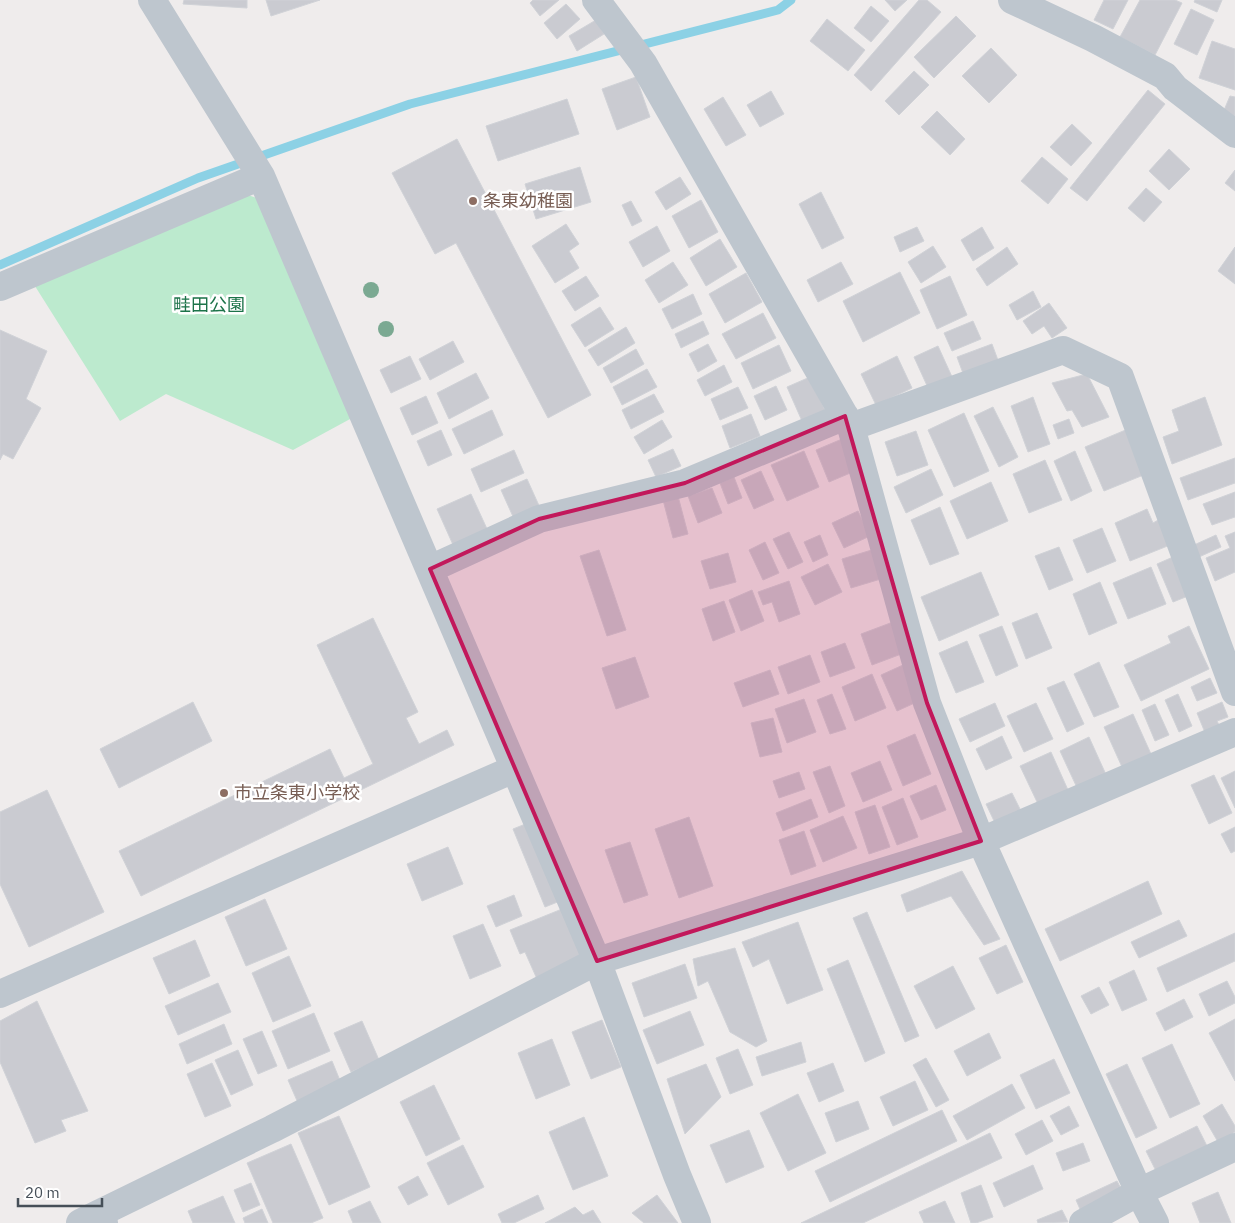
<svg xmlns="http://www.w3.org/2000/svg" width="1235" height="1223" font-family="'IBM Plex Sans','Noto Sans JP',sans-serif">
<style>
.green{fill:#bceace}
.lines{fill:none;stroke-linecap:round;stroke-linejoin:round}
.stream{stroke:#8cd1e5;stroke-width:9}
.building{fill:#cacbd1;stroke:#d0d2d7}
.minor{stroke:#bec6ce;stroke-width:28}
.tree{fill:#7ba992}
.marked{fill:#c2185b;fill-opacity:0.2;stroke:#c2185b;stroke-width:4;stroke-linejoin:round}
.education-dot{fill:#8d6e63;stroke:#fff;stroke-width:2}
.labels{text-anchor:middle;stroke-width:5;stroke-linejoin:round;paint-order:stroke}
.education-label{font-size:18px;fill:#785e54;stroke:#fff;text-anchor:start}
.park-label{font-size:18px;fill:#1c7349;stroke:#fff}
</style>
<rect width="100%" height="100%" fill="#efecec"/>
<path class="green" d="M230,189l42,14 91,209 -70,38 -127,-56 -46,27 -92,-146z"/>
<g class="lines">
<path class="stream" d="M0,265l198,-87 212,-74 368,-94 13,-10"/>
</g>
<path class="building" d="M184,0h63v8l-64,-4z
M266,0h54l-49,16z
M533,0h26l-19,16 -10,-13z
M885,0h22l-12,11z
M919,0h8l14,12 -70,79 -17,-16z
M1104,0h24l-15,29 -19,-9z
M1140,0h35l7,3 -27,52 -35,-18z
M1195,0h27l-5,12 -23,-10z
M566,4l14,15 -23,20 -13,-16z
M871,6l18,15 -18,21 -17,-14z
M1191,9l23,11 -17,35 -23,-11z
M956,16l20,20 -42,42 -20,-21z
M827,19l38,31 -17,21 -38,-30z
M596,20l8,14 -27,17 -8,-15z
M1212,41l23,8v41l-36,-12z
M991,48l26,27 -28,28 -27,-27z
M914,71l15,14 -30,30 -14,-14z
M636,77l14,40 -33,13 -15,-41z
M1148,90l17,14 -78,97 -17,-13z
M771,91l13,23 -24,13 -13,-22z
M1230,96l5,1v29l-13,-11z
M723,97l23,38 -20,11 -22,-37z
M567,99l12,35 -81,27 -12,-35z
M937,111l28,28 -15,16 -29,-28z
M1072,124l20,19 -21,23 -21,-19z
M457,139l134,256 -43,23 -92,-175 -21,11 -43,-81z
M1169,149l21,20 -21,21 -20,-19z
M1042,157l26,22 -20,25 -27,-23z
M580,167l11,35 -55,17 -11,-35z
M1235,170v21l-10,-8z
M680,177l11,17 -25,16 -11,-18z
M1146,188l16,14 -18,20 -16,-14z
M821,192l23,46 -22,11 -23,-45z
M701,200l17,32 -29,16 -17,-32z
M631,201l11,20 -10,5 -10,-21z
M566,224l13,20 -10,7 10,17 -24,15 -23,-37z
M657,226l13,25 -27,16 -14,-25z
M917,227l7,14 -24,11 -6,-15z
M982,227l12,21 -21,13 -12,-21z
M720,239l17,28 -31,19 -16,-28z
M933,246l13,21 -25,16 -13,-21z
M1007,247l11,17 -31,22 -11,-17z
M1235,247v37l-17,-13z
M673,262l15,23 -29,18 -14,-23z
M841,262l12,22 -35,18 -11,-22z
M900,272l20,41 -57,29 -20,-41z
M746,273l16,29 -37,21 -16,-29z
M586,276l13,20 -24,15 -13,-20z
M950,276l17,39 -30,14 -17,-39z
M1033,291l8,16 -24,13 -8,-15z
M693,294l9,20 -30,15 -10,-20z
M1049,303l18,25 -15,10 -8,-12 -12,8 -9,-13z
M600,307l14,22 -29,18 -14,-22z
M763,313l13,25 -40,21 -14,-25z
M703,321l6,13 -28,14 -6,-14z
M973,321l8,18 -29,12 -8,-18z
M626,327l9,16 -37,23 -10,-16z
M0,330l47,21 -21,48 15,9 -28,51 -10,-5 -3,6z
M453,341l11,21 -34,18 -11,-21z
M708,344l9,17 -19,11 -9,-18z
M992,344l7,19 -35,13 -7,-19z
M779,345l12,26 -38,18 -12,-26z
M938,346l15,33 -24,11 -15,-33z
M636,349l8,15 -33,19 -8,-15z
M410,356l11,23 -30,14 -11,-23z
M897,356l15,32 -36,17 -15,-31z
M724,365l8,17 -27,14 -8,-16z
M647,369l10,18 -35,18 -9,-18z
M476,373l13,25 -40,21 -12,-26z
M1087,374l22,43 -27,10 -10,-17 -5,1 -15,-28z
M810,377l15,33 -23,11 -15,-34z
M776,386l11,24 -22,10 -11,-24z
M738,387l10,21 -28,12 -9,-21z
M654,394l10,18 -33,17 -9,-19z
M426,396l12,27 -26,12 -12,-27z
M1033,397l17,47 -22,8 -17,-46z
M1205,397l17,48 -50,19 -9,-27 16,-6 -7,-21z
M993,407l25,50 -19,10 -25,-51z
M492,410l11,25 -39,19 -12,-25z
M964,413l25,58 -35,16 -26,-57z
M751,414l9,22 -30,12 -8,-22z
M1069,419l5,14 -16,6 -5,-14z
M662,420l10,17 -28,17 -10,-17z
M1128,429l18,45 -42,17 -19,-44z
M441,430l11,25 -24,11 -11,-25z
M916,431l12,34 -31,11 -12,-34z
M842,439l13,32 -26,11 -13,-32z
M673,449l8,17 -25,11 -8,-17z
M514,450l10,23 -43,19 -10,-23z
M804,451l15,36 -32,14 -16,-36z
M1075,451l17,40 -21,10 -17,-40z
M1235,458v25l-47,17 -8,-22z
M1045,460l17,40 -33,13 -16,-39z
M931,469l12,26 -37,18 -12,-26z
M761,471l13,29 -20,9 -13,-29z
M734,477l8,21 -14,6 -8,-21z
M527,479l14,31 -26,11 -14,-31z
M991,482l17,39 -41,18 -17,-38z
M712,488l10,25 -24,10 -10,-27z
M1235,492v25l-23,8 -9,-21z
M471,494l17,37 -34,16 -17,-38z
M678,496l10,38 -15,4 -10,-38z
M940,507l19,47 -29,11 -19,-45z
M1147,509l6,14 7,-4 10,26 -40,16 -15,-38z
M858,511l12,25 -26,12 -12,-25z
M1102,528l14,33 -29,12 -14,-33z
M789,532l14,30 -15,7 -15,-30z
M1235,532v40l-20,9 -9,-23 24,-10 -5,-12z
M820,535l8,20 -15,7 -9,-20z
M1216,535l5,12 -22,10 -5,-12z
M765,542l14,31 -16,7 -14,-30z
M1059,547l14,33 -24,10 -14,-34z
M875,549l9,29 -33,10 -9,-29z
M599,550l27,80 -19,6 -27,-80z
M728,553l8,29 -26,7 -9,-28z
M1173,557l15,39 -15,6 -16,-38z
M828,564l14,28 -27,13 -14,-28z
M1151,567l15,37 -38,15 -15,-36z
M981,572l18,43 -60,26 -18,-44z
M789,581l11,33 -21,8 -7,-20 -9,3 -5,-13z
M1100,582l17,41 -28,12 -16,-41z
M752,590l12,31 -23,10 -12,-31z
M724,601l11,31 -22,9 -11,-32z
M1037,613l15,35 -26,11 -14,-36z
M373,618l45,94 -12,6 13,26 28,-14 7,15 -313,151 -22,-45 211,-102 14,29 29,-14 -56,-119z
M893,622l11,31 -32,12 -11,-31z
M1002,626l16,40 -22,10 -17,-41z
M1189,626l20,43 -68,32 -17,-36 47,-22 -3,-7z
M967,641l17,41 -28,11 -17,-40z
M845,643l10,25 -25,9 -9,-25z
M810,655l10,27 -32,12 -10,-27z
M635,657l14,40 -33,12 -14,-41z
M1099,662l20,45 -25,10 -20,-43z
M903,665l16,36 -22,10 -16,-36z
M770,670l9,24 -36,13 -9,-24z
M872,674l14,34 -31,13 -13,-34z
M1210,678l7,15 -20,8 -6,-14z
M1064,681l20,43 -17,8 -20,-44z
M832,694l14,35 -16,5 -13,-34z
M1178,694l14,32 -13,6 -14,-32z
M804,699l12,33 -29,11 -12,-34z
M193,702l19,39 -93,47 -19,-39z
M1222,702l6,15 -11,4 4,8 -15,6 -9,-22z
M995,703l10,23 -35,16 -11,-23z
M1036,703l17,36 -29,13 -17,-36z
M1155,704l14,31 -14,6 -13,-31z
M1133,714l18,40 -29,13 -18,-40z
M773,718l9,34 -22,5 -9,-34z
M915,734l16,40 -28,12 -16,-40z
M1002,736l10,22 -26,12 -10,-21z
M1089,737l19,42 -29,13 -19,-41z
M1051,752l17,38 -30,14 -18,-38z
M880,761l12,29 -29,12 -12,-29z
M830,766l15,40 -16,7 -16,-41z
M1235,771v37l-14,-30z
M799,772l6,17 -26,9 -6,-17z
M1214,775l18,38 -23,11 -18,-39z
M936,785l10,25 -25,10 -11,-24z
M47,790l57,122 -75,35 -29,-63v-72z
M1012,793l9,18 -26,12 -9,-19z
M903,798l15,39 -21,8 -15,-38z
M811,799l7,18 -35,14 -7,-18z
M875,805l15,42 -21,7 -14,-42z
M843,816l14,32 -34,14 -13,-32z
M689,817l24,69 -34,12 -24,-69z
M528,823l32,78 -15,6 -32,-78z
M1235,827v24l-4,2 -10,-19z
M804,831l12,35 -25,9 -12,-35z
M630,842l18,53 -24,8 -19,-53z
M448,847l15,37 -41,17 -15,-37z
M962,871l38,68 -16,6 -33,-49 -44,16 -6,-17z
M1148,881l14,33 -102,47 -15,-32z
M514,895l8,21 -26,11 -9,-21z
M265,899l22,50 -41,17 -21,-49z
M562,909l21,52 -46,18 -12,-27 -5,2 -10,-24z
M867,912l52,124 -14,6 -52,-124z
M1179,920l8,16 -48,22 -8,-16z
M798,922l25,68 -36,14 -18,-45 -16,8 -11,-25z
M483,924l18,42 -31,13 -17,-43z
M1235,933v28l-68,31 -10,-24z
M195,940l15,36 -41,18 -16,-36z
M1006,945l17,37 -26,12 -18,-36z
M735,948l32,93 -11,6 -26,-15 -22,-51 -10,5 -5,-27z
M289,956l22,50 -38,16 -21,-49z
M848,960l37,93 -20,9 -38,-93z
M685,964l12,34 -53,19 -12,-34z
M953,966l22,43 -39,20 -22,-43z
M1134,970l13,30 -25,11 -13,-29z
M1227,981l8,16v6l-26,13 -10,-22z
M218,983l13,29 -53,23 -13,-29z
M1099,987l10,18 -18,9 -10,-18z
M1184,999l9,18 -28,14 -9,-18z
M37,1001l51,110 -27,9 5,11 -31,12 -35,-81v-41z
M690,1011l14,34 -47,19 -14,-34z
M314,1013l16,38 -42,18 -16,-38z
M1235,1019v62l-26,-48z
M602,1020l19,47 -30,12 -19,-47z
M362,1021l17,39 -28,12 -17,-39z
M224,1024l8,20 -45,20 -8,-20z
M262,1031l15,35 -19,8 -15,-35z
M989,1033l12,25 -34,18 -13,-25z
M552,1039l18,46 -34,14 -18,-46z
M801,1042l5,20 -44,14 -6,-19z
M1172,1044l28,60 -30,14 -28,-60z
M738,1049l15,36 -23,9 -14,-36z
M238,1050l15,35 -22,10 -16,-35z
M926,1058l23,42 -13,7 -23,-42z
M1054,1059l16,34 -34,16 -16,-34z
M332,1061l9,22 -43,20 -10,-23z
M212,1063l19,43 -26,11 -18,-43z
M833,1063l11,28 -25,11 -12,-29z
M706,1064l15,33 -36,37 -18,-55z
M1127,1064l30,64 -21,10 -30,-64z
M915,1081l13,29 -35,16 -13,-29z
M1012,1084l13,24 -58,32 -14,-24z
M434,1085l26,54 -34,17 -26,-54z
M798,1094l28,59 -38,18 -28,-58z
M858,1101l11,28 -33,13 -11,-29z
M1222,1104l13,22v6l-17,10 -15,-26z
M1069,1106l10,20 -18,9 -11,-19z
M942,1110l15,31 -127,61 -15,-31z
M339,1116l31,71 -41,18 -31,-72z
M584,1117l24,59 -35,14 -24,-58z
M1042,1120l11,21 -27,14 -11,-21z
M1197,1126l13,26 -51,25 -13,-26z
M749,1130l15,37 -38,16 -16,-38z
M990,1133l12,25 -139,65h-62z
M1083,1143l7,18 -27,10 -7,-18z
M291,1144l32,74 -12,5h-38l-26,-60z
M463,1145l21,42 -36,18 -21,-42z
M1033,1165l10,24 -39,18 -11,-24z
M418,1176l10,19 -20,10 -10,-18z
M1117,1181l8,15 -42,20 -7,-16z
M251,1183l9,22 -17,7 -9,-22z
M981,1185l12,32 -17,6h-5l-10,-30z
M1218,1192l13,31h-31l-8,-20z
M538,1195l6,14 -30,14h-12l-4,-9z
M657,1195l21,28h-34l-12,-10z
M223,1196l12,27h-42l-5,-12z
M370,1201l11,22h-28l-5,-12z
M945,1201l10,22h-31l-5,-11z
M575,1207l8,8 10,-5 8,13h-56z
M262,1209l6,14h-23l-2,-5z
M1062,1210l6,12 -30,1 -1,-3z"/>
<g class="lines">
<path class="minor" d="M152,0l109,176 336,785 80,214 20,48
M596,0l47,63 208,364 76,276 54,138 158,351 16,31
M1012,0l81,38 72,38 10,12 60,46
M0,287l261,-111
M851,427l212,-77 57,27 115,315
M430,569l109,-50 146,-36 160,-67
M0,994l514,-225
M100,1213l172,-84 325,-168 384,-120 254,-109
M80,1223l20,-10 4,10
M1083,1223l56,-31 96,-45"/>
</g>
<g class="tree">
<circle cx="371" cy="290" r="8"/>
<circle cx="386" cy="329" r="8"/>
</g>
<path class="marked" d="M845,416l82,287 54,138 -384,120 -167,-392 109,-50 146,-36z"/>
<g class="education-dot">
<circle cx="473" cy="201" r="5"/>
<circle cx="224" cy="793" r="5"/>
</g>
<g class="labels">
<g class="education-label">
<text x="483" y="207">条東幼稚園</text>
<text x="234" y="799">市立条東小学校</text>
</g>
<g class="park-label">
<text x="209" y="311">畦田公園</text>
</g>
</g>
<path d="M18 1198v8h84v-8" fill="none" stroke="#464f58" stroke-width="2.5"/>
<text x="25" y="1198" font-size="15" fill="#464f58" stroke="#ffffff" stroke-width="4" paint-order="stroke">20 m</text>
</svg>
